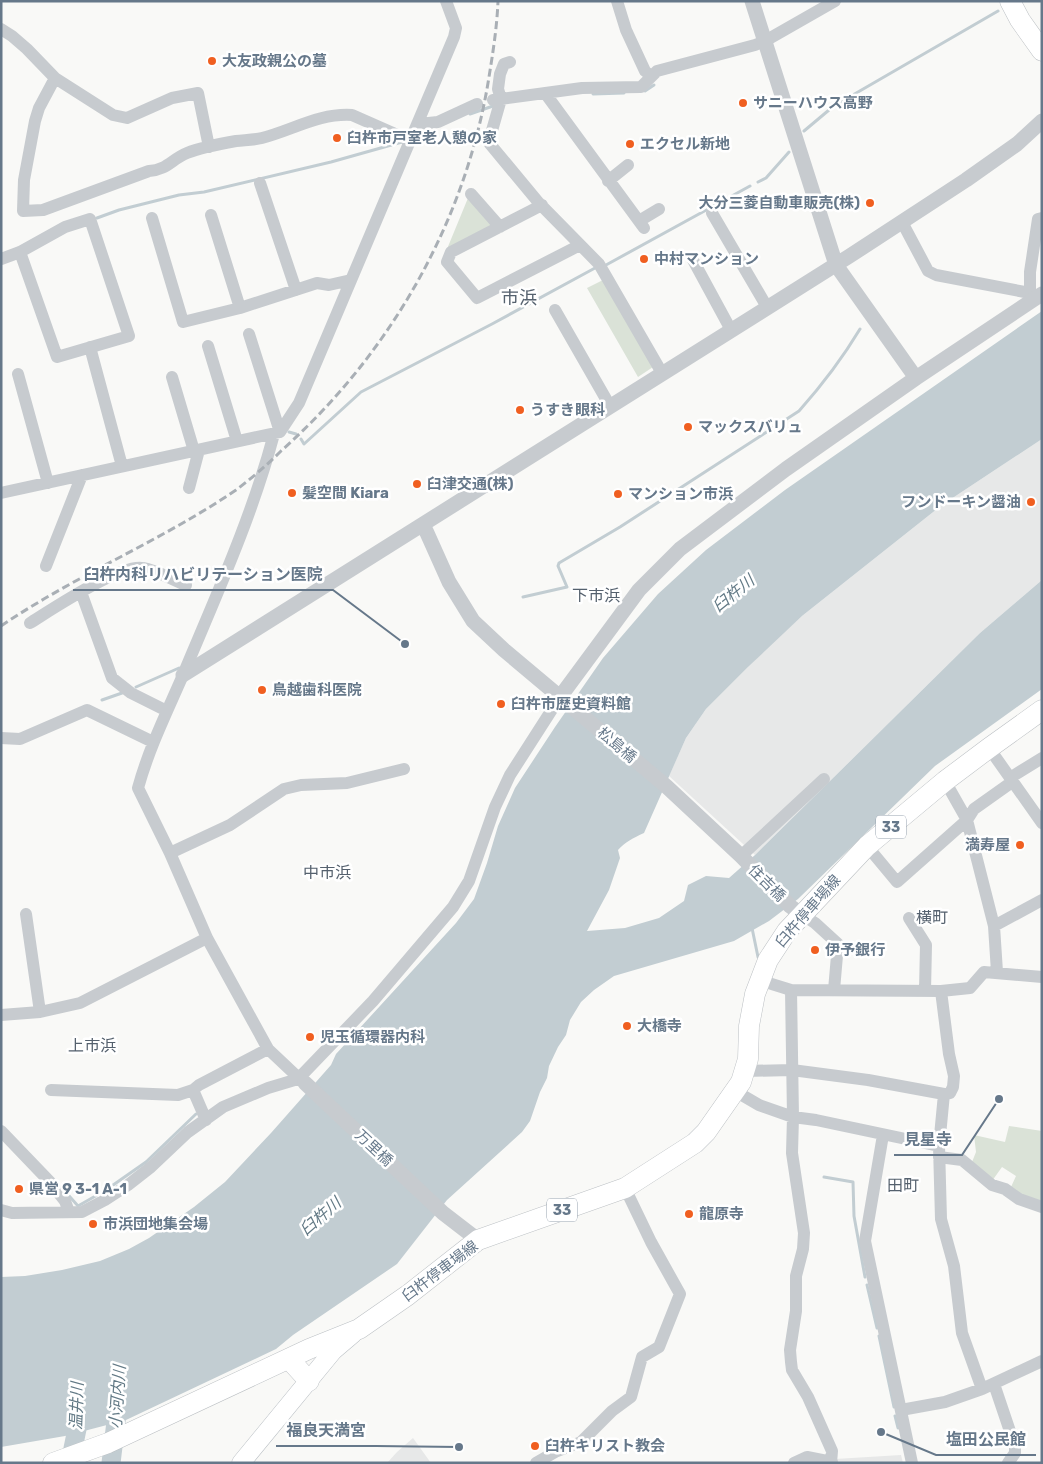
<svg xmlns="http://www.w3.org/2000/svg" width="1043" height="1464" font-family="Rubik,'Noto Sans JP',sans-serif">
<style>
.built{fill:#e7e8e8}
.green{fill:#dae2d7}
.water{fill:#c2cdd2}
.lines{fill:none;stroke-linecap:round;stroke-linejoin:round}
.stream{stroke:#c2cdd2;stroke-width:3}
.river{stroke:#c2cdd2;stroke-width:19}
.secondary-casing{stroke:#bbc0c5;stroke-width:19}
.primary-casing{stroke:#bcc0c4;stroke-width:21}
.minor{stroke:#c7cbcf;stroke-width:12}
.tertiary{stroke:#c7cbcf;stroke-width:15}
.secondary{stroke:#fff;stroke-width:18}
.primary{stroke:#fff;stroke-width:20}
.rail{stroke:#a9afb5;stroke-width:3;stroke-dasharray:8 4;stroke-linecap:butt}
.poi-dot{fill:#f05f20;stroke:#fff;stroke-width:2}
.labels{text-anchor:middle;stroke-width:5;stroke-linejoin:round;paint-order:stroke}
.shield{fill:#fff;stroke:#94a0ad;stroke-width:1}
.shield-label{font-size:14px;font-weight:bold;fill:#66788a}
.poi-label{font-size:15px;font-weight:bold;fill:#66788a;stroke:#fff;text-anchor:start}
.street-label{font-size:15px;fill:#66788a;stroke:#fff}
.water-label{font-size:16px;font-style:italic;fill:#627985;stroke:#fff}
.neighbourhood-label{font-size:16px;fill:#55616e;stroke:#fff}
.quarter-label{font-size:18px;fill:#55616e;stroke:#fff}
.leader{fill:none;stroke:#66788a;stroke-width:2}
.callout-dot{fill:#66788a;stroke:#fff;stroke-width:2}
.callout-label{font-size:16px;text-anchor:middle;font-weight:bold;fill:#66788a;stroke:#fff;stroke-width:5;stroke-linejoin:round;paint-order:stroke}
</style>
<rect width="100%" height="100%" fill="#f9f9f7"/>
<path class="built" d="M1042,439v141l-62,53 -225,222 -86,-79 17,-38 20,-29 66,-66 30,-27 140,-111z
M413,1438l18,25h-44l10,-11z
M901,1455l2,8h-69l1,-4z"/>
<path class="green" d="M468,198l23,25 -2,5 -42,21z
M603,280l50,87 -15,10 -51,-89z
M1009,1126l33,5v72l-15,-4 -16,-12 5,-11 -14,-9 -10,14 -20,-19 4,-10 -2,-17 31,7z"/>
<path class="water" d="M1042,311v128l-100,66 -140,111 -54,51 -42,42 -20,29 -42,95c-11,5 -19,9 -26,17l2,8 -11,32 -22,41 38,-3 34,-10 25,-17 4,-16 18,-9 23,2 26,-23 225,-222 62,-53v109l-107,77 -137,133 -29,22 -35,20 -120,35 -20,14 -13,12 -11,18 -4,15 -8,12 -9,19 -2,12 -7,14 -10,29 -8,11 -75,68 -50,64 -104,71 -17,14 -150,71 -61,16 -64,11v-170l24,-1 37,-6 38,-9 29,-12 20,-11 45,-31 31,-25 46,-49 60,-68 5,-11 120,-131 18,-24 13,-36 11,-37 17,-38 40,-61 48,-69 55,-64 48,-44 79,-60z"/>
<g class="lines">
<path class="stream" d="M645,91l9,-6
M593,94l31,-1
M470,114l23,-8
M804,131l25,-21 10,-7 159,-92
M758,182l8,-4 23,-26
M97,218l22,-8 60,-15 25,-3 127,-30 71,-20
M606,265l144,-79
M289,432l7,2
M301,439l3,5 57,-52 131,-68 103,-56
M523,597l44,-10 -9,-21 1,-3 61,-36 179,-116c24,-27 43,-52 61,-82
M136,687l43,-19
M102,700l20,-7
M752,928l6,29
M824,1177l29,5 1,34 11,61
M63,1189l15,17 28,-16 40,-28 50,-48
M867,1285l10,43
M879,1336l15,71
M895,1416l3,12"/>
<path class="river" d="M70,1463l7,-34v-22
M111,1463l8,-66"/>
<defs>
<path id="secondary" d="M241,1463l92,-112 20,-17"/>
<path id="primary" d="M1010,1l10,19 22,31
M289,1359l20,22
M53,1463l55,-20 201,-94 50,-20 49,-34 70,-55 147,-52 70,-45 11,-11 35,-50 7,-23 1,-33 6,-32 13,-34 19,-29 80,-85 78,-65 44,-33 53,-38"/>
</defs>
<use href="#secondary" class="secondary-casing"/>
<use href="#primary" class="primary-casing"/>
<path class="minor" d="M617,1l9,29 19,41 6,5
M1,29l11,7 15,13 28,29 58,37 14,3 45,-20 26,-5 11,54
M510,62l-6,2 -4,10 -2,15 3,10 -12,42 1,3 49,59 60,61 63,109
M55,78l-16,30 -4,13 -11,59 -1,31 20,-1 106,-39c18,-1 23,-12 38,-18 15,-6 32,-9 49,-12 8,-1 18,-1 26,-3 31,-8 57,-25 90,-23l59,26
M545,93l99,135
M493,100l89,-12 59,-1 16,-16 98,-26 10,-4 70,-40
M419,124l19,-2 39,-18
M608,181l20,-16
M260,183l36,107
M471,194l29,33
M542,205l-91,47 -4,10 30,36 103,-53
M712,213l55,94
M211,215l29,93
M152,218l31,104 57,-14 77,-25 12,2 22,-5
M639,221l20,-12
M902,222l26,49 8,4 94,18
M1,259l19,-7 45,-25 25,-8 39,117 -72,21 -37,-105
M693,260l38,70
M1034,298l-4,-5v-21l8,-53 4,-1
M555,310l55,96
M249,334l31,98
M208,346l29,95
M90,347l32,119
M18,374l30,109
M172,377l22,74
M274,434c-22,83 -58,162 -91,241 -16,37 -34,73 -45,113l32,65 37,85 61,111 35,33
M189,488l10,-38
M1,493l279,-61 19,-29 155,-366 2,-9 -10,-27
M46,566l36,-91
M81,592l31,86 19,15 36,18
M30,623c21,-13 91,-60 113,-55 13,2 30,12 43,17
M1,738l19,1 67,-29 66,32
M989,748l53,75
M945,781l22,39 27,106 3,46
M867,846l30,36 70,-62 7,-11 38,-27 1,-6 29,-18
M170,853l60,-28 54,-36 17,-4 46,-2 57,-14
M741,856l83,-77
M26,914l14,98
M801,914l14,9 23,21 -4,46
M909,918l17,27 -1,46
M994,926l48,-26
M759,980l32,10 150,1 29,-3 14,-16 58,5
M791,990l2,127 -1,36 12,80 -1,16 -7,27v35l-6,39 1,12 1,8 16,27 24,54 -1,12
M1,1015l39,-3 40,-9 127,-65
M745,1071l47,-1 76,10 76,14 6,-1 3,-6 1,-11 -5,-22 -8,-63
M51,1090l127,5 15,-5 6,-5 69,-36
M193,1090l13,30
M735,1091l24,14 34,12 23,3 123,26
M944,1094l-5,52 2,73 13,47 8,67 20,56
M1,1131l49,51 15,19 4,11
M883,1135l-18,106 47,222
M939,1157l23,3 30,25 13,4 14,10 23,8
M1,1210l11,3 70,-1 23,-12 23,-15 23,-18 37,-35 35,-25 45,-19 30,-9 75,-78 80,-94 16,-26 26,-74 15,-32 50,-78
M994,1384l21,62v7l-7,10
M901,1410l44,-8 37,-13 60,-28
M536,1463l19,-11 26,-10 31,-31 19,-14 11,-40 17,-10 21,-53 -29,-52 -26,-54
M794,1463l13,-6 25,5"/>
<path class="tertiary" d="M752,1l84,264 80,113
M423,524l26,58 24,39 31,29 162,136 75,70 49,50 11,8
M183,675l665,-418 118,-77 51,-36 25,-23
M560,697l79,-107 41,-41 106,-80 130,-91 126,-84
M305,1083l138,130 35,27"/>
<use href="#secondary" class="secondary"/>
<use href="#primary" class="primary"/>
<path class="rail" d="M1,626c75,-51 160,-85 235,-136 16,-12 31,-25 45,-39 109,-97 185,-229 208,-374 4,-25 8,-50 9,-76"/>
</g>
<g class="poi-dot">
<circle cx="212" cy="61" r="5"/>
<circle cx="743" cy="103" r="5"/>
<circle cx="337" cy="138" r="5"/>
<circle cx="630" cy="144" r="5"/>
<circle cx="870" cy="203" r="5"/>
<circle cx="644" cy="259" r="5"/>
<circle cx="520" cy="410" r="5"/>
<circle cx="688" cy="427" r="5"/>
<circle cx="417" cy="484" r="5"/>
<circle cx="292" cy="493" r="5"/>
<circle cx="618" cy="494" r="5"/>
<circle cx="1031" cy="502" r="5"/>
<circle cx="262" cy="690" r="5"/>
<circle cx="501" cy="704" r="5"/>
<circle cx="1020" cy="845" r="5"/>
<circle cx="815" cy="950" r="5"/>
<circle cx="627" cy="1026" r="5"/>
<circle cx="310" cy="1037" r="5"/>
<circle cx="19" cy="1189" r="5"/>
<circle cx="689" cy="1214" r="5"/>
<circle cx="93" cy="1224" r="5"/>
<circle cx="535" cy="1446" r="5"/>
</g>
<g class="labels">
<g class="shield">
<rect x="876" y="815.5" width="30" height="23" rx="4"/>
<rect x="547" y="1198.5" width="30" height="23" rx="4"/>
</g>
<g class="shield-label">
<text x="891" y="832">33</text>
<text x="562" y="1215">33</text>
</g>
<g class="poi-label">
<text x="222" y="66">大友政親公の墓</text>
<text x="753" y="108">サニーハウス高野</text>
<text x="347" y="143">臼杵市戸室老人憩の家</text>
<text x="640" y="149">エクセル新地</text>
<text x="860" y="208" text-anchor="end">大分三菱自動車販売(株)</text>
<text x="654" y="264">中村マンション</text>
<text x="530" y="415">うすき眼科</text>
<text x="698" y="432">マックスバリュ</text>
<text x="427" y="489">臼津交通(株)</text>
<text x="302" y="498">髪空間 Kiara</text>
<text x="628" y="499">マンション市浜</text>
<text x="1021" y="507" text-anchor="end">フンドーキン醤油</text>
<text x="272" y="695">鳥越歯科医院</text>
<text x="511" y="709">臼杵市歴史資料館</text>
<text x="1010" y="850" text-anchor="end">満寿屋</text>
<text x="825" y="955">伊予銀行</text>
<text x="637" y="1031">大橋寺</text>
<text x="320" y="1042">児玉循環器内科</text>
<text x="29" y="1194">県営 9 3-1 A-1</text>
<text x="699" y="1219">龍原寺</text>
<text x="103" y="1229">市浜団地集会場</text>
<text x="545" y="1451">臼杵キリスト教会</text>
</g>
<g class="street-label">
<text transform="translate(617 745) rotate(40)" y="5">松島橋</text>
<text transform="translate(767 883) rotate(45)" y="5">住吉橋</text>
<text transform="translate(808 911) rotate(-49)" y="5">臼杵停車場線</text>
<text transform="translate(374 1148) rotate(43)" y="5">万里橋</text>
<text transform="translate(440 1271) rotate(-37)" y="5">臼杵停車場線</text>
</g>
<g class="water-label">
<text transform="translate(733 593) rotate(-39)" y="6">臼杵川</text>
<text transform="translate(320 1216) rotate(-41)" y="6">臼杵川</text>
<text transform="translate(117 1397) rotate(-86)" y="6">小河内川</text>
<text transform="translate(76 1406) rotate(-88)" y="6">温井川</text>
</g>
<g class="neighbourhood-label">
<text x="596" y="601">下市浜</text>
<text x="327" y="878">中市浜</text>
<text x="932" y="923">横町</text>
<text x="92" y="1051">上市浜</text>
<text x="903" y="1191">田町</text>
</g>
<g class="quarter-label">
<text x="519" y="304">市浜</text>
</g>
</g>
<path class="leader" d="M405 644L333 590H73M999 1099L962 1155H894M459 1447L376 1446H276M881 1432L936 1455H1036"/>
<g class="callout-dot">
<circle cx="405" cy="644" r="5"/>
<circle cx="999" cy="1099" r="5"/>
<circle cx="459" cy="1447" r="5"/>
<circle cx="881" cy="1432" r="5"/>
</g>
<g class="callout-label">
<text x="203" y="580">臼杵内科リハビリテーション医院</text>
<text x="928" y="1145">見星寺</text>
<text x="326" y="1436">福良天満宮</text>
<text x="986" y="1445">塩田公民館</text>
</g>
<rect width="1043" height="1464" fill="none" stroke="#66788a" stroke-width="5"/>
</svg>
